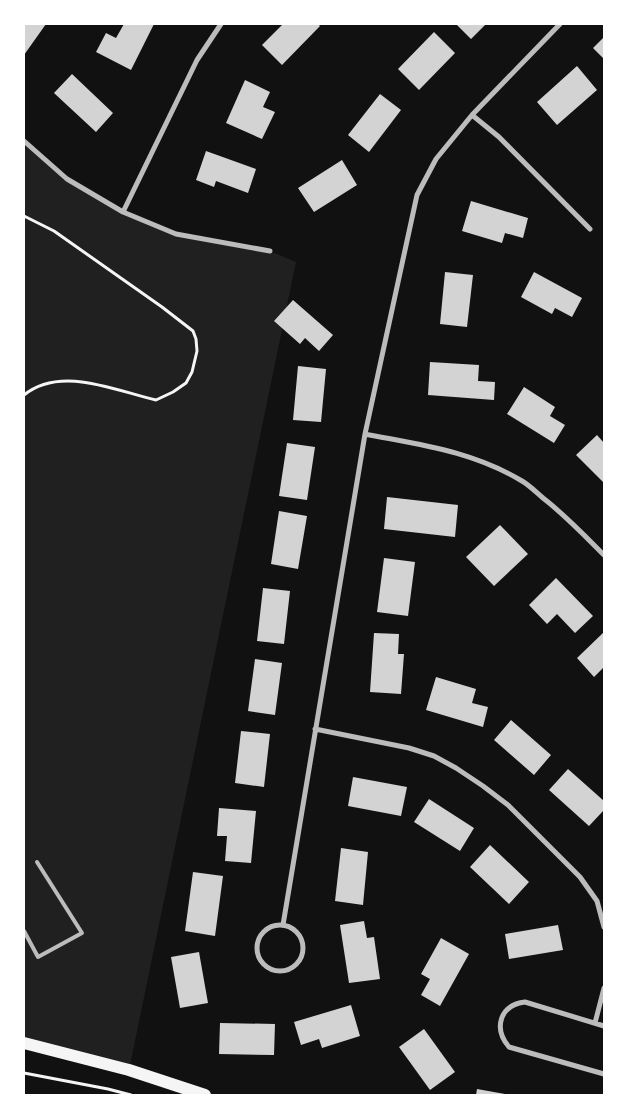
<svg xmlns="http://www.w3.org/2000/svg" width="628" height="1119" font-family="'Fira Sans',sans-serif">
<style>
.green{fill:#202020}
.building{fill:#d3d3d3}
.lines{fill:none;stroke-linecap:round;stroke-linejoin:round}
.path{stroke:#f5f5f5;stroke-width:3}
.service{stroke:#bcbcbc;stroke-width:4}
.minor{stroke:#bcbcbc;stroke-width:5}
.primary{stroke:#f5f5f5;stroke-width:12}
</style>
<rect width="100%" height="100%" fill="#111"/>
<path class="green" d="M24,141l43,38 56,33 53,22 94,17 26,11 -167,808 -105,-27z"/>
<path class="building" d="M24,24h22l-22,31z
M124,24h30l-23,46 -35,-18 10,-19 10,5z
M283,24h35l2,2 -38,39 -20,-20z
M456,24h30l-15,15z
M434,32l21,21 -36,37 -21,-21z
M604,37v22l-11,-11z
M577,66l20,24 -40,35 -20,-23z
M72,74l41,39 -17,19 -42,-39z
M245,80l25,12 -7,15 12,5 -13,27 -36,-16z
M380,94l21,16 -32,42 -21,-17z
M206,151l50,18 -8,24 -32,-12 -2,6 -18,-7z
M342,160l15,25 -43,27 -16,-24z
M471,201l57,17 -5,20 -18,-5 -3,10 -40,-12z
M445,272l28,3 -6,52 -27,-3z
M534,272l48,26 -10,19 -17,-9 -3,6 -31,-17z
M293,300l40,35 -14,16 -14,-13 -5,6 -26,-23z
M430,362l49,3 -1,16 17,1 -1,18 -66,-5z
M298,366l28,3 -5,53 -28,-2z
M524,387l31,20 -5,9 15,9 -11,18 -47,-29z
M597,435l7,8v40l-28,-28z
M287,443l28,4 -8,53 -28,-4z
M387,497l71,8 -3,32 -71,-8z
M279,511l28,5 -9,53 -27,-5z
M500,525l28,29 -34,32 -28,-29z
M384,558l31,4 -7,54 -31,-4z
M556,578l37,38 -18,17 -18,-19 -10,10 -18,-19z
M263,588l27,3 -6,53 -27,-3z
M604,632v37l-1,-1 -9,9 -17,-19z
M374,633l25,1 -1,20h6l-3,40 -31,-2z
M255,659l27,4 -7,52 -27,-4z
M436,677l40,12 -4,14 16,4 -5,20 -57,-17z
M511,720l40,35 -17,20 -40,-35z
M241,731l29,3 -6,53 -29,-4z
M568,769l36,32v9l-15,16 -40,-36z
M353,777l54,10 -6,29 -53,-10z
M429,799l45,29 -14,23 -46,-29z
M219,808l37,3 -5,52 -26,-2 2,-25h-10z
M490,845l39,37 -20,22 -39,-37z
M341,848l27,4 -5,53 -28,-4z
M193,872l30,4 -8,60 -30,-5z
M364,921l3,17 7,-1 6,42 -31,4 -9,-58z
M558,925l5,25 -54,9 -4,-25z
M441,938l28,16 -29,52 -19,-11 9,-16 -9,-5z
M199,952l9,51 -28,5 -9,-51z
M351,1005l9,31 -38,12 -3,-9 -18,6 -7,-23z
M220,1023l55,1 -1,31 -55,-1z
M424,1029l31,43 -25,18 -31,-43z
M477,1089l28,5 -1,1h-28z"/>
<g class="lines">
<path class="path" d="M24,216l30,15 108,76 31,24 3,8 1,12 -5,21 -6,11 -13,9 -17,8c-40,-9 -95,-35 -132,-5
M24,1073l84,16 23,6"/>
<path class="service" d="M24,931l14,26 44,-24 -45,-71"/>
<path class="minor" d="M472,115l27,22 91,92
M24,141l43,38 56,33 53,22 94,17
M123,212l74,-152 24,-36
M365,434c56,11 107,17 157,47 7,4 14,11 21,17 22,17 41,37 61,57
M315,729l94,19 25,8 22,12 27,18 25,19 72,72 17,24 7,26
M257 948a23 23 0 1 1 46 0a23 23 0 1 1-46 0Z
M283,925l82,-491 52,-239 19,-36 36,-44 88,-91
M595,1023l9,-35
M604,1026l-79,-24c-25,3 -32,26 -16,45l95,27"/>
<path class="primary" d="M24,1043l105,27 76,25"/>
</g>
<rect width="628" height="1119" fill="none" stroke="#ffffff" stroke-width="50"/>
</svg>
